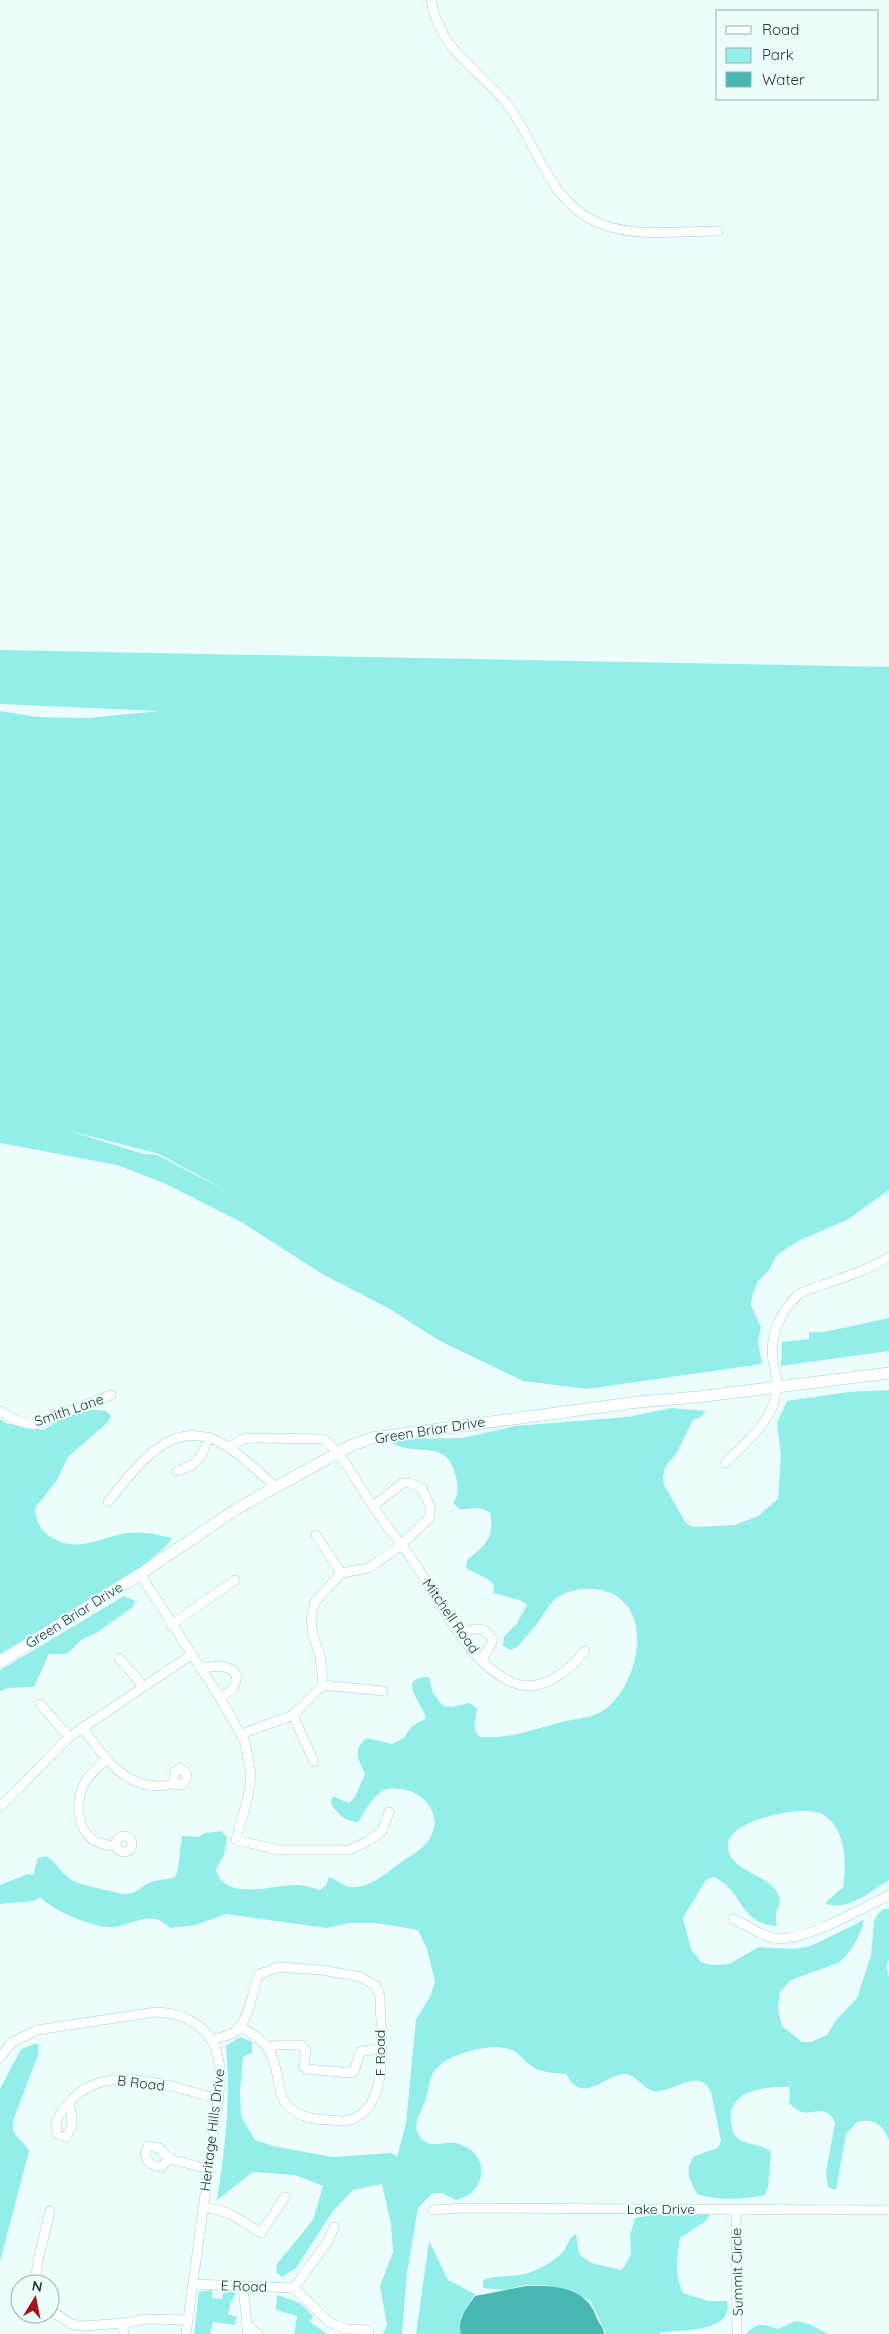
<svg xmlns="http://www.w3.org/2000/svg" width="889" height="2334" font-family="Quicksand,sans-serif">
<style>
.green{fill:#93eee9;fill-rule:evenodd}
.water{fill:#48b7b2}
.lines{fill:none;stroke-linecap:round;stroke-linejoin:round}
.minor-casing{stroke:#a3d3d0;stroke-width:10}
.tertiary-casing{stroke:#a3d3d0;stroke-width:12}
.minor{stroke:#fff;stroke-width:9}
.tertiary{stroke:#fff;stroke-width:11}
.labels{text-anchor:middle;stroke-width:4;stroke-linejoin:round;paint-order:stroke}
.street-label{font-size:14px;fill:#243736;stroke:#ebfefd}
</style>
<rect width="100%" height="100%" fill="#ebfefd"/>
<path class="green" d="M0,650l889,17v523l-42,30 -49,21 -21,14 -8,15 -11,11 -6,16 -1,8 10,22 -3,15 4,22 -175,25 -64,-8 -83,-40 -52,-33 -64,-33 -83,-53 -77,-39 -47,-18 -117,-22v-432l37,6 50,1 73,-7 -160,-7zM70,1131l89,23 70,38 -72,-37 -17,-2z
M889,1318v33l-108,15 1,-24 27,-3v-7h15z
M889,1390v490c-18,11 -43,33 -64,23l18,-16c4,-24 3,-59 -21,-73 -18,-10 -94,6 -94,31 -1,28 45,28 51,52 3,8 -3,11 -3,18 -1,3 1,8 1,11 -37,-1 -35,-37 -63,-49l-8,3 -23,38 8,31 11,14 11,2 16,-1 30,-17 35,2 17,-3 53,-26c-4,16 -12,33 -26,43l-47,17 -11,12 -2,17 4,17 20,16h9l16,-7 9,-15 21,-22 14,-43 3,-33 3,-7 6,-6h6v51l-3,6 3,10v164c-7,-16 -15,-22 -32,-18l-11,12 -10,56 -8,-3 -2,-15 9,-49c-9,-21 -22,-6 -36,-12 -3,-2 -7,-5 -10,-8l1,-8 -1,-8c-25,0 -61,2 -58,35 1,7 2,13 8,17 10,7 22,4 32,13l-3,35 -3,8c-20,4 -48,6 -68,-1 -8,-16 -13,-22 -3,-38l24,-8 3,-7 -10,-49c-12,-24 -32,-3 -51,-1 -16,3 -22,-18 -37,-17 -21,3 -40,31 -57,0 -9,-1 -25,-1 -33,-7 -9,-5 -13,-15 -24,-18 -20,-6 -64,5 -76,24 -4,7 -4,17 -7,25 -3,13 -16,26 -6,39 10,13 23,4 35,6 13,3 25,11 26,24 1,7 0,13 -4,19 -4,7 -13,12 -21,14l-14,-7h-9l-15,15 -11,65 -5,61h-19l4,-9 -7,-39 13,-34 -2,-28 -9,-40 -29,6 -20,21 -37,57 -14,9 -6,-5 1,-8 36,-44 10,-34 -28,-11 -42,-3 -36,28c8,-51 14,-102 9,-154l14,-9 12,5v11l-9,4 -3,33 1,26 14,24 18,6 59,11 60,-4 5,4 9,-34 10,-104 14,-22 5,-15 -8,-33 -9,-19 -42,-7h-26l-24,5 -100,-14 -30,11 -26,3c-19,-19 -35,-4 -55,-1 -17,3 -64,-17 -75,-30l-6,4 -34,3v-19l28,-11 5,1 5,-17 8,-2c11,6 15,18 26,24 10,6 37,10 50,14 18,0 16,-7 29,-12 7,-3 16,-2 24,-5l3,-8 4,-33 16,1 7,-4 17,-2 5,7 -3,17 -8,14c7,32 54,17 77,16 9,-1 18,3 27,5l6,-5 3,-8c6,2 11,7 17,9 19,6 39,-12 54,-23 11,-9 24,-13 31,-27 12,-23 -9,-46 -32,-47 -4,-1 -11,-1 -15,1 -11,5 -19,22 -26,32 -14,-1 -19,-7 -27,-18l1,-8 17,7 6,-6 10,-23c-7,-14 -13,-25 2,-36l25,6 12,-6 7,-11 15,-9c-2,-12 -32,-42 3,-41l4,16 10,13 9,1 17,-4 8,5c0,12 -7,19 3,29 28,2 52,-7 78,-14 17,-5 37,-4 50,-16 35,-31 47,-111 -13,-118 -13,-1 -26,1 -37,8 -9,6 -13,16 -19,24 -7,9 -14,17 -22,26l-7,3 -7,-4 1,-9 13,-14 10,-18 -7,-5 -27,-7 1,-8 -5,-5 -23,-12 1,-8c18,-14 28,-23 23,-47 -11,-8 -18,-3 -31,-4l-6,-6c6,-8 5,-16 3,-26 -8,-40 -38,-19 -64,-34l7,-4 63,-1 53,-12 113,-9 44,-9 34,3 -5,6 -8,3 -17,34 -11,13 -2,10 1,8 22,38 7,4 42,-2 23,-9 20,-17 3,-44 -4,-32 10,-22 61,-9z
M84,1409l22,2 5,5 -3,6 -40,35 -11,23 -22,28c2,15 5,23 19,31 27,14 48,-3 75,-6 15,-2 29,2 43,5 -11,24 -142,98 -172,116v-235l5,4 38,7 32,-19z
M124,1596l11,5 -1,5 -36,26 -17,8 -14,14h-18l-15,33 -26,1 -8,3v-21z
M38,2043l1,9 -26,69c-1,18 9,16 16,30l-29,111v-173l21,-40z
M710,2214l-4,7 -26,17c-3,19 -6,37 3,55l25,8h19c8,33 -49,28 -69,32l3,1h-55l-16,-34 -44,-15h-21l-20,5 -22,-2v-8c17,-7 37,-1 53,-10 8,-4 21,-11 27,-18 6,-7 3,-12 13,-18l3,20 12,9 31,7 9,-16 -1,-19 5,-17 17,-3z
M429,2241l19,39 27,14 -14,24 2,16h-47z
M212,2290v8l10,1 2,-9 12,3 -5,9 -3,12 9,3 -2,8 -22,-3 -3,12h-16l5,-42z
M277,2295l23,8 13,13 -3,6 17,12h-33l3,-18 -21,-6z
M796,2321l15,4 17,9h-82c11,-12 17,-10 32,-5z"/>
<path class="water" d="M526,2286c27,-1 60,1 70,30 2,7 8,11 8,18h-143c-4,-15 6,-26 14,-38z"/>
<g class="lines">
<defs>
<path id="minor" d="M431,0c2,14 8,27 15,39 16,24 42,41 60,64 29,36 39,89 81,114 37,23 89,14 131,14
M0,1411l17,10 17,4 77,-30
M229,1447l16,-9 79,1c22,19 32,43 49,67 12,19 27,36 40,55 27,38 57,108 104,123 27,8 52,-14 68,-33
M725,1463c21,-21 51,-44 52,-77 1,-8 -3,-18 -4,-26 -4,-23 8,-50 25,-65 6,-5 17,-7 24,-10 23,-8 46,-15 67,-28
M177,1471c21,-7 24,-12 32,-34
M108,1502c31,-38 66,-90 120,-55 17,11 32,27 48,40
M316,1535l25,38
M140,1574l80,124 25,44 6,32 -3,23 -12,43 43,10h70l19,-9 14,-10 7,-19
M171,1625l64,-45
M461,1635c13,-8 23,-10 32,5l-11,20
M119,1658l25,29
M200,1668l22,-2 11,4 4,7 -4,12 -13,9
M323,1685l-3,-29 -7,-21 -2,-17 4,-16 26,-29 28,-5 32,-23 28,-27 2,-9 -9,-21 -12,-5h-7l-30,23
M40,1704l29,33
M293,1715l21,47
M82,1727c23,32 47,68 92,57
M242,1737l5,-5 46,-17 30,-30 60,6
M106,1759c-6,7 -14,13 -19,20 -13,19 -12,56 13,64 5,2 11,2 16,3
M180,1768l7,6 -2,8 -3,3 -8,-1v-11z
M0,1807l69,-70 122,-82
M116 1844a8 8 0 1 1 16 0a8 8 0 1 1-16 0Z
M734,1919c12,6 26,16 39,19 28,6 90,-30 116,-43
M211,2040c8,-3 21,-4 26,-10 11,-10 17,-41 21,-55l20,-8 44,3 39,7 15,9 4,10c0,36 13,110 -30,124 -5,2 -13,1 -19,0 -15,0 -34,-3 -45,-16 -6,-8 -6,-16 -8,-25 -6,-32 -11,-36 -38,-53
M269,2047l8,-2h24l5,5 -2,17 3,2 43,4 4,-1 6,-20 20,-4
M0,2058l11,-15 26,-13 119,-18c45,2 67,29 64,73l-34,249
M69,2103c34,-44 105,-15 150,-4
M69,2103c3,13 6,22 -3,34l-8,-2c-5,-14 2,-22 11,-32z
M148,2146l11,2 11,11 -9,8c-12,-2 -20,-9 -13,-21z
M170,2159l39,10
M203,2207l26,6 32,20 24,-36
M433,2210l31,-2 425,2
M736,2210l1,124
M35,2284l3,-24 12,-49
M193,2284l101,4 35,34 17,7 23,1v4
M243,2287l4,38
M294,2288l34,-47 6,-14
M50,2310l21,14 12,2 42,-3 20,-4 43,1
M122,2324l2,10
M247,2334v-9l11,9"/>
<path id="tertiary" d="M0,1662l140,-88 98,-66 112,-62 22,-8 266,-36 59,-5 192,-24"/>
</defs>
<use href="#minor" class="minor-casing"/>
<use href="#tertiary" class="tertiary-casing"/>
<use href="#minor" class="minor"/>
<use href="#tertiary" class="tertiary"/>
</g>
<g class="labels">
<g class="street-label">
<text transform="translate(69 1410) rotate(-19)" y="5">Smith Lane</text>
<text transform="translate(430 1430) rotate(-9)" y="5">Green Briar Drive</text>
<text transform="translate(74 1615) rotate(-32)" y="5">Green Briar Drive</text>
<text transform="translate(451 1616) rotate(55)" y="5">Mitchell Road</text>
<text transform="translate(380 2053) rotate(-90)" y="5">F Road</text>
<text transform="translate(141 2083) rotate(7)" y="5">B Road</text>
<text transform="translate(212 2130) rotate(-83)" y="5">Heritage Hills Drive</text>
<text x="661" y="2214">Lake Drive</text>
<text transform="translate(737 2272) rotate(-91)" y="5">Summit Circle</text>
<text transform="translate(244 2286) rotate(2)" y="5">E Road</text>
</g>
</g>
<rect x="716" y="10" width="162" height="90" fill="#ebfefd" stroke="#9baead"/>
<rect x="726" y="26" width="25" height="8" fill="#ffffff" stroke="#9baead"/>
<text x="762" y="35" font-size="15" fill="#243736">Road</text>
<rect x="726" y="48" width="25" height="15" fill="#93eee9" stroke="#9baead"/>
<text x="762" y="60" font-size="15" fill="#243736">Park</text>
<rect x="726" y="72" width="25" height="15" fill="#48b7b2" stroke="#9baead"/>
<text x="762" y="85" font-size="15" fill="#243736">Water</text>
<g transform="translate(35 2299) rotate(10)"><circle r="24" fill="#ebfefd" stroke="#9baead"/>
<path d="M0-4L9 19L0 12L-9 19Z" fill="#a71217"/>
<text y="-8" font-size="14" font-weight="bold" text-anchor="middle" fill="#243736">N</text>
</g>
</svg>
